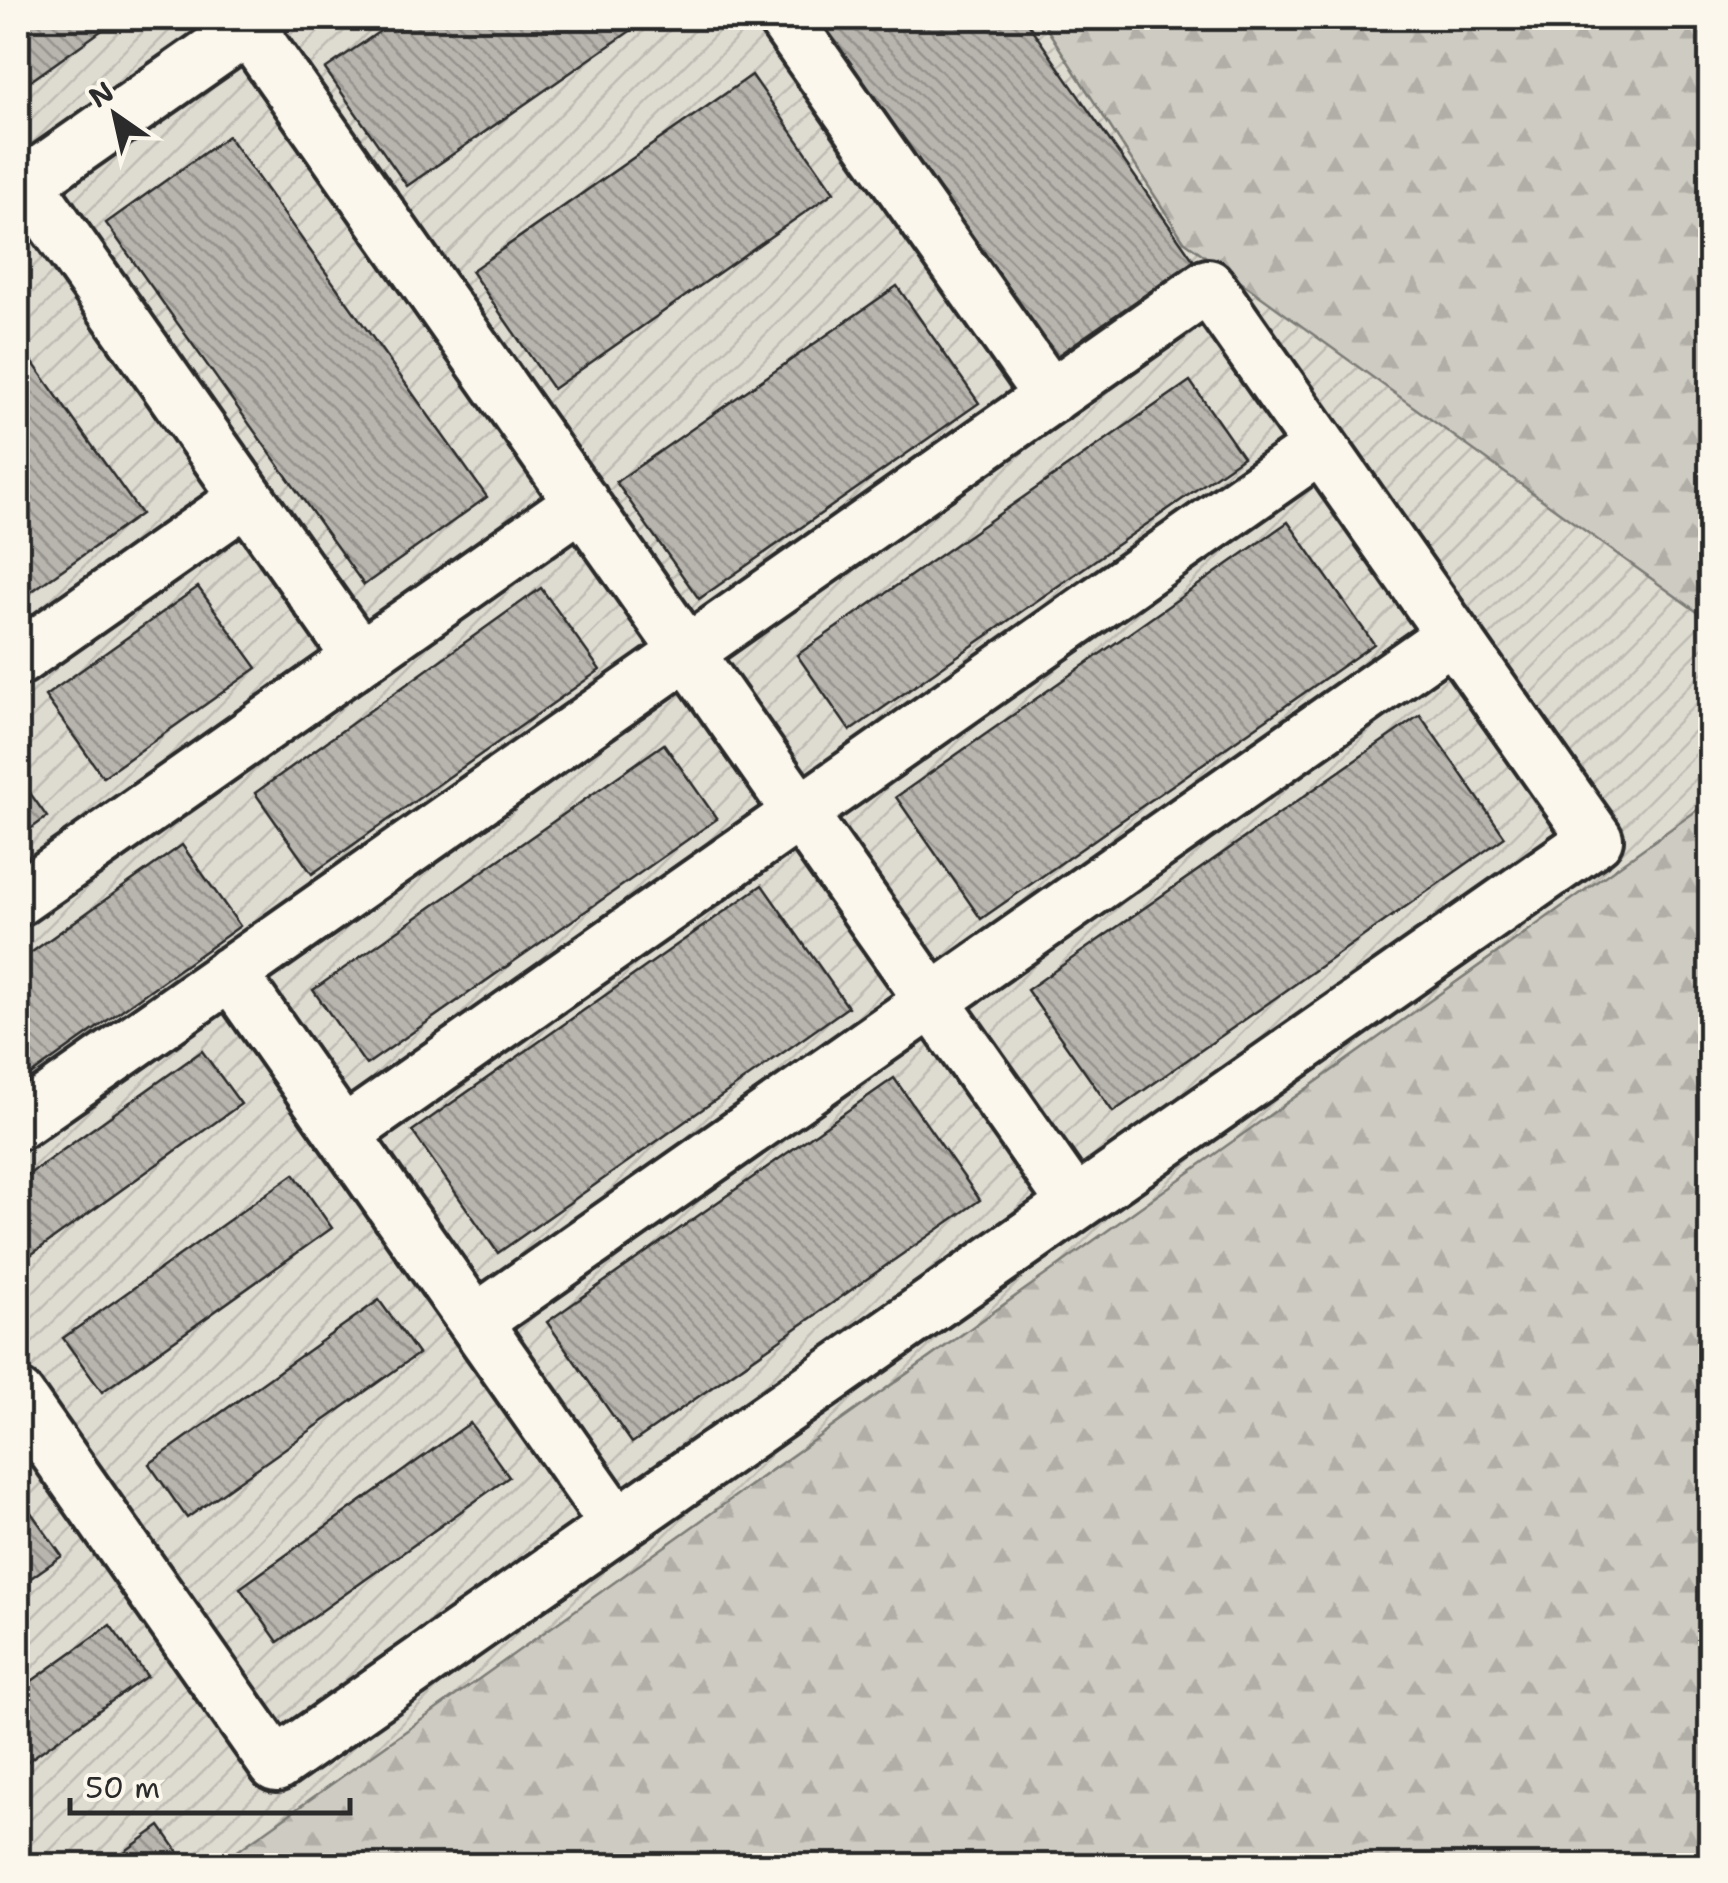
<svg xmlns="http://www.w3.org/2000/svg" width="1728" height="1883" font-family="'Shantell Sans',sans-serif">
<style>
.industrial{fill:url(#industrial-furrows)}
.forest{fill:url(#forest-firs);stroke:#7c7b76;stroke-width:2.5}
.building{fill:url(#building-back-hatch);stroke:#2b2b2b;stroke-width:2.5}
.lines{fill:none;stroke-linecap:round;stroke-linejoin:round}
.minor-casing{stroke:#2b2b2b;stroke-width:60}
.minor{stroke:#fbf7ec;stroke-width:52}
</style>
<defs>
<pattern id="industrial-furrows" width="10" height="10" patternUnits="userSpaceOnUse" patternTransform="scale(2.5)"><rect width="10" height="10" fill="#dedbd1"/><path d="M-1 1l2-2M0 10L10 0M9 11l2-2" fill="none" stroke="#bfbcb4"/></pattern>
<pattern id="forest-firs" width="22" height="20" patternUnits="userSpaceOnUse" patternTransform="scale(2.5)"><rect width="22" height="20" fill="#cecbc2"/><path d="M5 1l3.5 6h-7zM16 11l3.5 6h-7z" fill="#b1aea7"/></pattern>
<pattern id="building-back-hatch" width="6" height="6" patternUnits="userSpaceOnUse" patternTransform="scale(2.5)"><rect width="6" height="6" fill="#b8b5ae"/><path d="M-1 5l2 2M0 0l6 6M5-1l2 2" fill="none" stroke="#96938e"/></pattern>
</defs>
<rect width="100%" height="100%" fill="#eeebe0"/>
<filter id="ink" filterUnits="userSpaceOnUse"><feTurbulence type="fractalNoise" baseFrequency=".01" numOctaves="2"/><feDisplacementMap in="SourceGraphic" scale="20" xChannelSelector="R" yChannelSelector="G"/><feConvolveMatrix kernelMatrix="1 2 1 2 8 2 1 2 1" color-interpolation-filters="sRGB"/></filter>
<g filter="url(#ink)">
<path class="industrial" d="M18,18h1022l144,223 526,380v180l-1492,1064h-200z"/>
<path class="forest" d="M1040,18h670v603l-526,-380z
M1710,801v1064h-1492z"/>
<path class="building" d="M18,18h101l-101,72z
M399,18h250l-242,168 -82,-117z
M807,18h217l170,243 -146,101z
M752,75l82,117 -281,197 -82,-118z
M228,136l259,361 -123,88 -258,-362z
M897,286l82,117 -280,196 -83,-117z
M18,342l123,172 -123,87z
M1190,381l53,76 -393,274 -53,-76z
M1288,522l86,122 -393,275 -85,-122z
M198,587l59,81 -154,109 -58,-81z
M541,588l59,82 -288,204 -57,-81z
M1420,715l85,122 -392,275 -86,-122z
M664,744l53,75 -351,246 -53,-75z
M18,776l29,41 -29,21z
M182,845l58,81 -222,158v-122z
M762,885l86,122 -350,246 -86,-122z
M202,1051l39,53 -223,160v-82z
M894,1078l86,122 -348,243 -85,-121z
M294,1174l38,54 -230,164 -39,-54z
M379,1300l39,54 -231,164 -38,-54z
M470,1423l39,54 -231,165 -38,-54z
M25,1504l37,52 -44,31v-77z
M110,1625l37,51 -129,92v-77z
M160,1826l28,40h-83z"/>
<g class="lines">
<defs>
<path id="minor" d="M241,18l834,1186
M784,18l267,379
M26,183l334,475
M18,189l244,-171
M18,659l229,-161
M18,899l564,-397
M230,973l388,553
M18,1123l1190,-837 388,553 -1320,926 -258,-368
M343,1134l977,-687
M475,1322l978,-687"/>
</defs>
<use href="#minor" class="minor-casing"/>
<use href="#minor" class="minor"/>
</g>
</g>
<rect width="1728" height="1883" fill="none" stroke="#fbf7ec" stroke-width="60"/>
<rect x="30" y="30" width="1668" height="1823" fill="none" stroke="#2b2b2b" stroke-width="4" filter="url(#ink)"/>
<g transform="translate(115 115) rotate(326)" stroke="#fbf7ec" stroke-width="8" paint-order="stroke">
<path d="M0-8L18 38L0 25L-18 38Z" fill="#2b2b2b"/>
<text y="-15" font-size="28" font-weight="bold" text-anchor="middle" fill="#2b2b2b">N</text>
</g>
<path d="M70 1798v15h280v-15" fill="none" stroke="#2b2b2b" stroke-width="5"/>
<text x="85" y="1798" font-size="30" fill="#2b2b2b" stroke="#fbf7ec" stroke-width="8" paint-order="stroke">50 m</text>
</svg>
